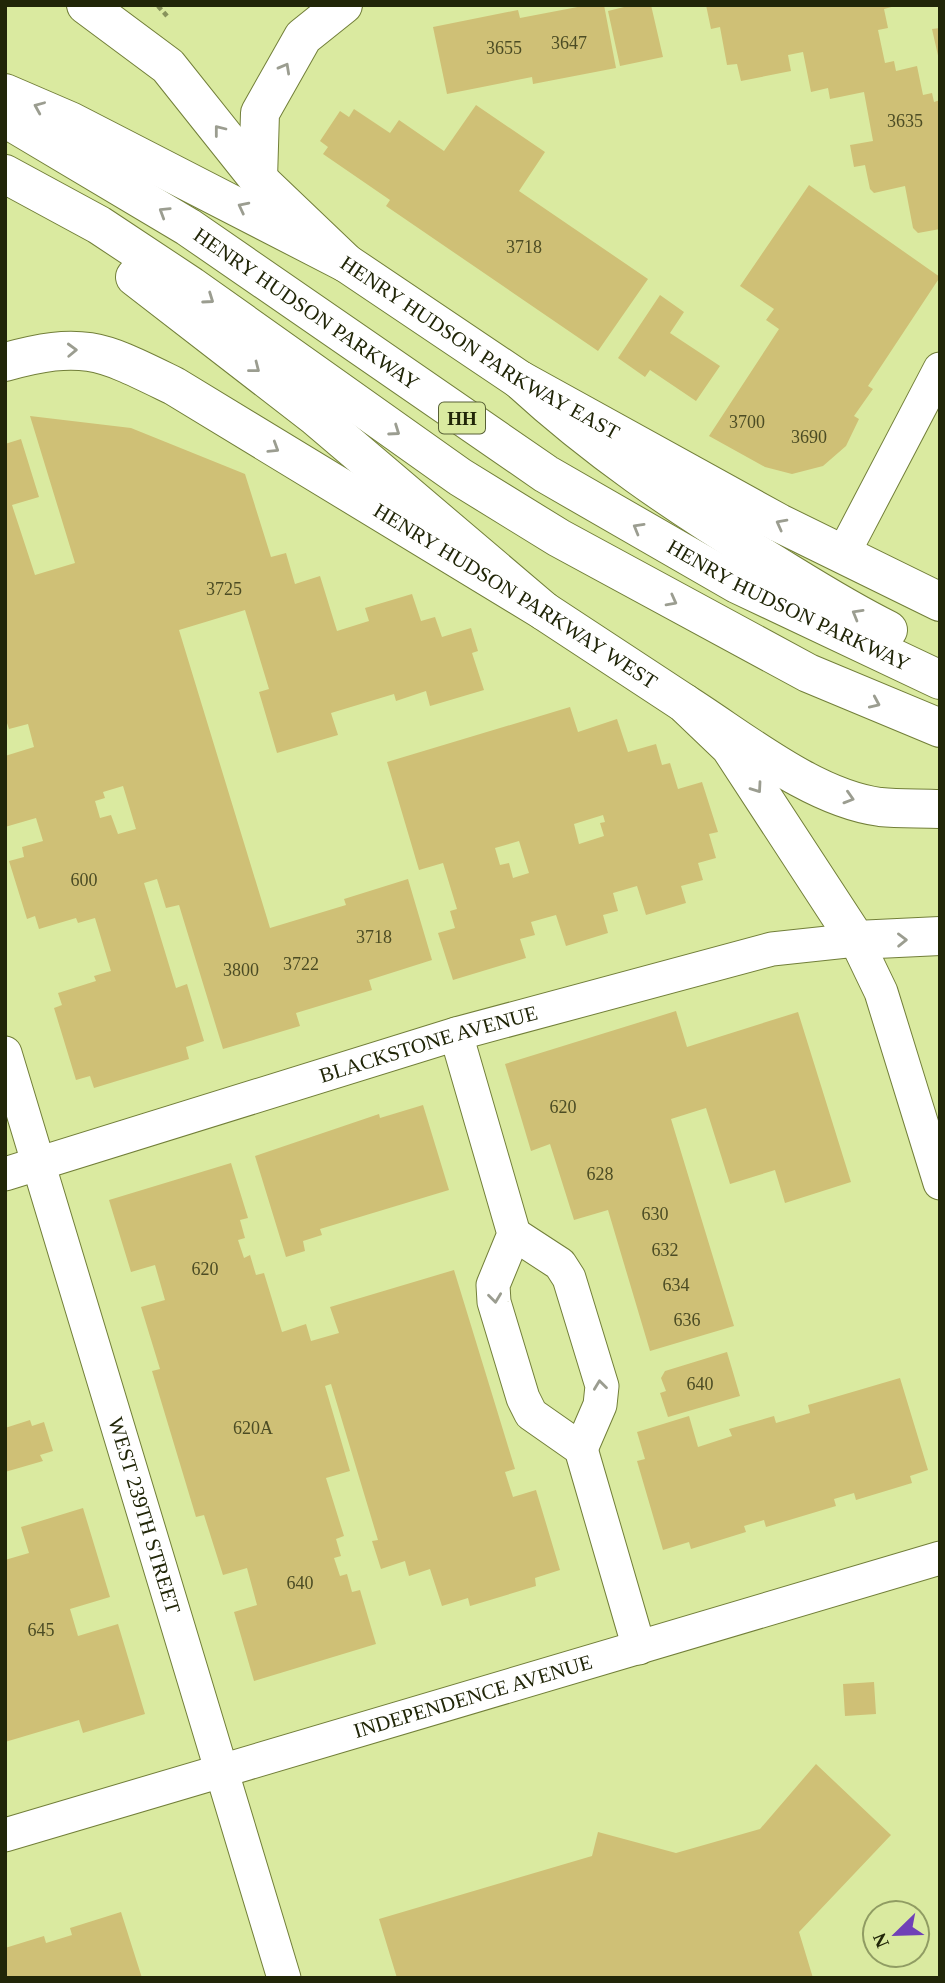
<svg xmlns="http://www.w3.org/2000/svg" width="945" height="1983" font-family="'Times New Roman',serif">
<style>
.building{fill:#cfc076;fill-rule:evenodd}
.lines{fill:none;stroke-linecap:round;stroke-linejoin:round}
.street-casing{stroke:#727f39;stroke-width:35}
.secondary-casing{stroke:#727f39;stroke-width:40}
.highway-casing{stroke:#727f39;stroke-width:40}
.path{stroke:#88935c;stroke-width:4.5;stroke-dasharray:5 3.5;stroke-linecap:butt}
.street{stroke:#fff;stroke-width:33}
.secondary{stroke:#fff;stroke-width:38}
.highway{stroke:#fff;stroke-width:38}
.oneway{stroke:#9b9d90}
.labels{text-anchor:middle;stroke-width:5;stroke-linejoin:round;paint-order:stroke}
.number-label{font-size:18px;fill:#4c4c24}
.shield{fill:#daeaa0;stroke:#586136;stroke-width:2}
.shield-label{font-size:19px;font-weight:bold;fill:#212608}
.street-label{font-size:21px;fill:#212608;stroke:#daeaa0}
</style>
<rect width="100%" height="100%" fill="#daeaa0"/>
<path class="building" d="M588,5h16l12,63 -83,16 -1,-7 -85,17 -14,-67 85,-17 2,8z
M632,5h19l12,52 -43,9 -12,-55z
M706,5h193l-15,4 4,19 -10,2 7,33 9,-2 2,10 21,-5 6,29 9,-2 2,9 6,-2v129l-22,4 -5,-5 -8,-42 -31,7 -4,-4 -5,-24 -11,2 -4,-22 23,-4 -9,-49 -34,7 -2,-11 -17,4 -8,-40 -15,3 3,16 -50,10 -4,-17 -10,1 -7,-38 -9,2z
M940,28v32h-1l-7,-31z
M476,105l69,47 -26,39 129,88 -50,72 -212,-145 4,-6 -67,-46 5,-7 -8,-6 20,-30 9,6 5,-8 36,24 9,-13 45,31z
M809,185l131,92 -72,109 5,3 -19,27 5,3 -13,27 -23,20 -31,8 -27,-7 -56,-31 70,-107 -13,-9 8,-11 -34,-23z
M660,295l24,17 -14,21 50,33 -24,35 -46,-31 -5,7 -27,-19z
M30,416l101,12 114,46 26,83 15,-4 9,31 25,-8 17,55 32,-10 -4,-13 47,-14 9,27 14,-4 7,20 29,-9 7,23 -6,2 12,37 -54,16 -4,-15 -30,10 -2,-7 -63,19 7,22 -61,18 -18,-61 10,-3 -24,-79 -66,20 91,298 76,-23 -2,-6 64,-20 24,81 -63,20 3,10 -76,23 4,13 -77,23 -44,-144 -13,3 -9,-29 -13,4 32,105 11,-4 17,57 -18,6 3,12 -95,29 -4,-12 -14,4 -22,-72 8,-3 -4,-12 38,-12 -2,-5 17,-5 -16,-53 -17,5 -2,-5 -37,11 -4,-13 -8,3 -18,-58 15,-4 -2,-10 21,-6 -7,-23 -31,9v-71l29,-9 -6,-23 -19,5 -4,-12v-273l16,-5 18,58 -27,8 23,70 40,-12zM123,786l13,43 -18,5 -7,-19 -11,3 -5,-17 10,-3 -2,-6z
M570,707l8,25 39,-13 11,33 28,-8 6,21 8,-2 8,26 24,-7 16,50 -9,2 7,24 -18,5 5,17 -22,6 5,17 -40,12 -9,-29 -24,7 5,18 -15,4 5,18 -42,13 -10,-31 -25,7 4,13 -15,4 6,19 -73,22 -15,-47 17,-5 -5,-17 7,-2 -14,-46 -24,7 -32,-108zM603,815l2,7 -5,1 4,13 -25,8 -5,-20zM519,841l10,32 -16,5 -4,-15 -9,2 -5,-17z
M676,1011l11,36 111,-35 53,170 -66,21 -10,-33 -45,14 -24,-76 -35,11 63,207 -84,25 -42,-141 -34,10 -24,-76 -19,7 -26,-87z
M423,1105l26,85 -129,39 2,6 -19,6 2,10 -19,6 -31,-101 124,-42 1,4z
M231,1163l17,55 -8,2 5,18 -7,2 6,18 6,-3 6,20 8,-2 18,59 24,-8 5,17 28,-8 -9,-26 124,-37 61,199 -10,3 8,25 23,-7 24,80 -25,8 1,8 -66,20 -2,-8 -26,8 -12,-37 -21,7 -4,-15 -24,8 -9,-28 6,-1 -47,-156 -6,2 25,85 -24,7 18,58 -8,3 5,17 -7,2 6,18 7,-2 5,18 8,-2 16,54 -122,37 -20,-69 23,-7 -10,-37 -24,7 -19,-60 -8,2 -44,-146 8,-2 -19,-62 24,-7 -10,-35 -24,7 -22,-72z
M727,1352l13,44 -72,21 -8,-24 6,-2 -5,-13 4,-7z
M900,1378l28,92 -18,6 2,7 -56,17 -2,-7 -20,6 2,7 -70,21 -2,-7 -20,6 2,6 -55,17 -2,-7 -26,8 -26,-89 8,-2 -8,-27 52,-16 9,31 34,-11 -3,-7 45,-13 2,7 34,-10 -2,-8z
M30,1420l2,6 12,-4 9,29 -13,4 3,6 -38,11v-44z
M83,1508l27,89 -40,12 8,27 40,-12 27,90 -62,19 -4,-13 -74,22v-182l24,-7 -8,-26z
M874,1682l2,32 -31,2 -2,-32z
M816,1764l75,71 -92,97 14,46h-416l-18,-59 213,-63 6,-24 78,21 84,-24z
M121,1912l21,66h-137v-30l39,-12 2,7 26,-8 -2,-7z"/>
<g class="lines">
<defs>
<g id="street">
<path d="M842,556l98,-187"/>
<path d="M456,1034l58,200 -21,51 1,17 29,96 8,16 50,35 58,199"/>
<path id="s1" d="M5,1053l279,925"/>
<path id="s2" d="M5,1174l451,-140 316,-85 84,-9 25,52 59,191"/>
<path d="M514,1234l46,30 9,14 33,108 -2,19 -19,44"/>
<path id="s3" d="M5,1835l935,-277"/>
</g>
<g id="secondary">
<path id="s4" d="M86,5l82,61 90,113 88,84 174,117 259,143 161,79"/>
<path d="M258,179l2,-66 43,-76 40,-32"/>
<path id="s5" d="M5,362c80,-22 97,-11 169,24l370,225 140,92 46,44 126,193 84,-4"/>
</g>
<g id="highway">
<path d="M5,93l65,28 276,142"/>
<path id="s6" d="M5,118l183,109 358,247 191,110 203,96"/>
<path d="M5,174l94,51 92,61 269,191 99,61 249,135 132,55"/>
<path d="M135,277l181,140 228,194"/>
<path d="M520,380c75,69 157,125 244,178 41,25 81,51 124,72"/>
<path d="M684,703c57,36 128,95 196,104 20,2 40,1 60,2"/>
</g>
</defs>
<use href="#street" class="street-casing"/>
<use href="#secondary" class="secondary-casing"/>
<use href="#highway" class="highway-casing"/>
<path class="path" d="M158,6l9,10"/>
<use href="#street" class="street"/>
<use href="#secondary" class="secondary"/>
<use href="#highway" class="highway"/>
</g>
<defs><path id="oneway-chevron" d="M-2-3.5L2.5 0L-2 3.5" fill="none" stroke-width="1.6" stroke-linecap="round" stroke-linejoin="round" transform="scale(1.75)"/></defs>
<g class="oneway">
<use href="#oneway-chevron" transform="translate(285 68) rotate(-61)"/>
<use href="#oneway-chevron" transform="translate(39 107) rotate(-157)"/>
<use href="#oneway-chevron" transform="translate(219 130) rotate(-128)"/>
<use href="#oneway-chevron" transform="translate(243 207) rotate(-153)"/>
<use href="#oneway-chevron" transform="translate(164 212) rotate(-148)"/>
<use href="#oneway-chevron" transform="translate(209 299) rotate(35)"/>
<use href="#oneway-chevron" transform="translate(72 350) rotate(-2)"/>
<use href="#oneway-chevron" transform="translate(255 368) rotate(38)"/>
<use href="#oneway-chevron" transform="translate(395 431) rotate(35)"/>
<use href="#oneway-chevron" transform="translate(274 448) rotate(32)"/>
<use href="#oneway-chevron" transform="translate(781 524) rotate(-152)"/>
<use href="#oneway-chevron" transform="translate(638 528) rotate(-150)"/>
<use href="#oneway-chevron" transform="translate(672 601) rotate(28)"/>
<use href="#oneway-chevron" transform="translate(857 614) rotate(-150)"/>
<use href="#oneway-chevron" transform="translate(875 703) rotate(24)"/>
<use href="#oneway-chevron" transform="translate(757 788) rotate(55)"/>
<use href="#oneway-chevron" transform="translate(849 798) rotate(17)"/>
<use href="#oneway-chevron" transform="translate(902 940) rotate(-1)"/>
<use href="#oneway-chevron" transform="translate(495 1298) rotate(83)"/>
<use href="#oneway-chevron" transform="translate(600 1385) rotate(-97)"/>
</g>
<g class="labels">
<g class="number-label">
<text x="569" y="49">3647</text>
<text x="504" y="54">3655</text>
<text x="905" y="127">3635</text>
<text x="524" y="253">3718</text>
<text x="747" y="428">3700</text>
<text x="809" y="443">3690</text>
<text x="224" y="595">3725</text>
<text x="84" y="886">600</text>
<text x="374" y="943">3718</text>
<text x="301" y="970">3722</text>
<text x="241" y="976">3800</text>
<text x="563" y="1113">620</text>
<text x="600" y="1180">628</text>
<text x="655" y="1220">630</text>
<text x="665" y="1256">632</text>
<text x="205" y="1275">620</text>
<text x="676" y="1291">634</text>
<text x="687" y="1326">636</text>
<text x="700" y="1390">640</text>
<text x="253" y="1434">620A</text>
<text x="300" y="1589">640</text>
<text x="41" y="1636">645</text>
</g>
<rect class="shield" x="439" y="402.5" width="46" height="31" rx="5"/>
<g class="shield-label">
<text x="462" y="425">HH</text>
</g>
<g class="street-label">
<text dy="7" stroke="none"><textPath href="#s6" startOffset="357">HENRY HUDSON PARKWAY</textPath></text>
<text dy="7" stroke="none"><textPath href="#s4" startOffset="527">HENRY HUDSON PARKWAY EAST</textPath></text>
<text dy="7" stroke="none"><textPath href="#s5" startOffset="578">HENRY HUDSON PARKWAY WEST</textPath></text>
<text dy="7" stroke="none"><textPath href="#s6" startOffset="924">HENRY HUDSON PARKWAY</textPath></text>
<text dy="7" stroke="none"><textPath href="#s2" startOffset="443">BLACKSTONE AVENUE</textPath></text>
<text dy="7" stroke="none"><textPath href="#s1" startOffset="483">WEST 239TH STREET</textPath></text>
<text dy="7" stroke="none"><textPath href="#s3" startOffset="488">INDEPENDENCE AVENUE</textPath></text>
</g>
</g>
<rect width="945" height="1983" fill="none" stroke="#212608" stroke-width="14"/>
<g transform="translate(896 1934) rotate(247)"><circle r="33" fill="#daeaa0" stroke="#909c63" stroke-width="2"/>
<path d="M0-5L12 26L0 18L-12 26Z" fill="#7040b7"/>
<text y="-10" font-size="19" font-weight="bold" text-anchor="middle" fill="#212608">N</text>
</g>
</svg>
